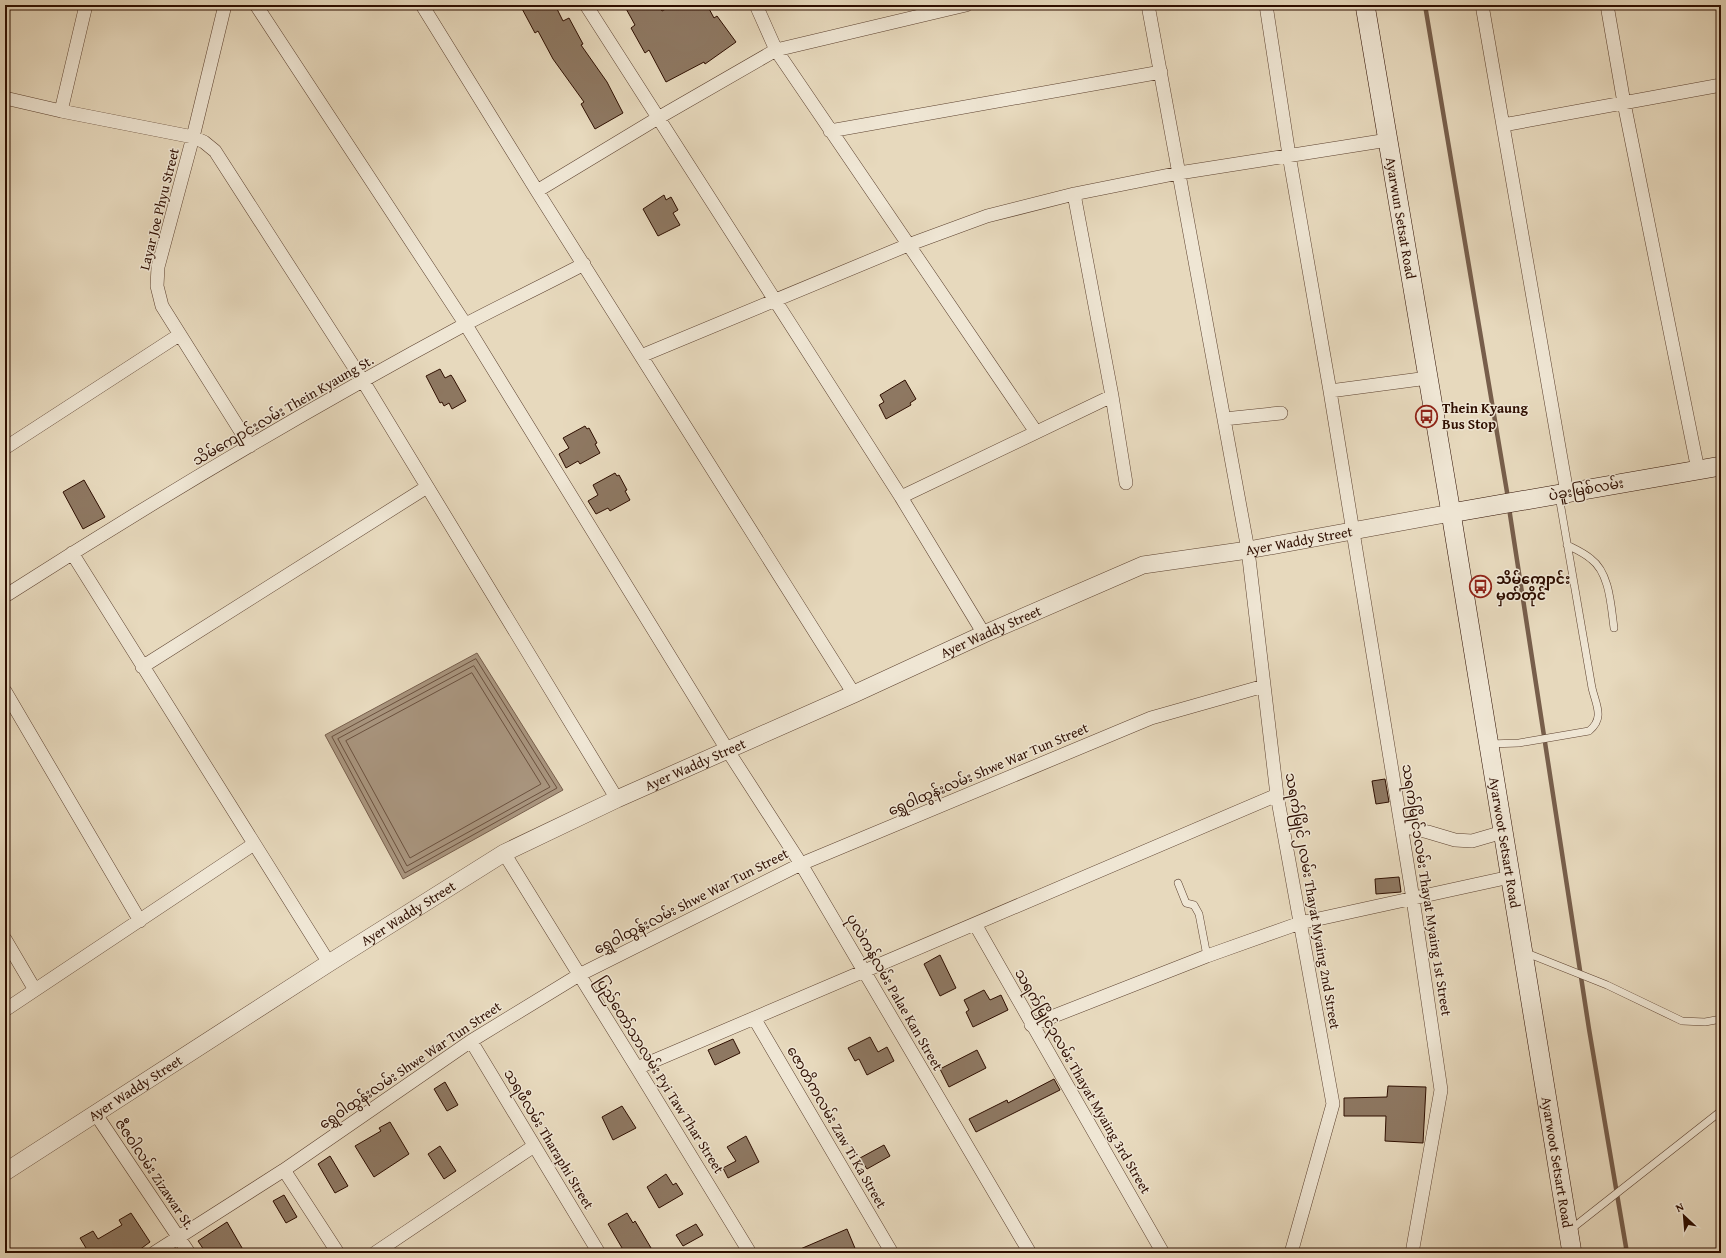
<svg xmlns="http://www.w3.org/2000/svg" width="1726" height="1258" font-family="'Gentium Book Plus','Noto Sans Myanmar',serif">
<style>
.water{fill:#a8947d;stroke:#775e4b}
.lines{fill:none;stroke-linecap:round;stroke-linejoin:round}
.shore{stroke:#6b513e;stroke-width:1}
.stream{stroke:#775e4b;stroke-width:4.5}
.building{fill:#8e7862;stroke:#2e0e00}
.service-casing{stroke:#5c412f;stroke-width:8}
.minor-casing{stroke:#5c412f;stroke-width:14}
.tertiary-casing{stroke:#5c412f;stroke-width:18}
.secondary-casing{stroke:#2e0e00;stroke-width:20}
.service{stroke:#efe6d4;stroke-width:7}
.minor{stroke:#efe6d4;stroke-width:13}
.tertiary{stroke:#efe6d4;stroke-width:17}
.secondary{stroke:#efe6d4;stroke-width:19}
.labels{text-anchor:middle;stroke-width:3;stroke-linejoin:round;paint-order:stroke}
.street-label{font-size:14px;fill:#2e0e00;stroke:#efe6d4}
.poi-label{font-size:14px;font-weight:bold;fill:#2e0e00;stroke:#efe6d4;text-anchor:start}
</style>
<rect width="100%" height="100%" fill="#e7d9bd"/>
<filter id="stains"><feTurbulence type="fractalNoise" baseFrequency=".005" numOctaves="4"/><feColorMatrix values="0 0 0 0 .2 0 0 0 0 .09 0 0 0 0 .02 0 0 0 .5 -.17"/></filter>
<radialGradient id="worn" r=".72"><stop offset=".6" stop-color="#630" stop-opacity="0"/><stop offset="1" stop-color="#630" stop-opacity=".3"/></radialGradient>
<path class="water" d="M477,653l86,137 -160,89 -78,-144z"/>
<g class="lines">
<path class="shore" d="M476,659l81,129 -152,85 -73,-136z
M474,666l76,121 -143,79 -69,-127z
M472,673l69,111 -131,74 -64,-117z"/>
<path class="stream" d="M1425,5l83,493
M1509,508l80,521 38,224"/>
</g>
<path class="building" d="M520,5h35l8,16 6,-3 14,26 -2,1 26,37 16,31 -28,16 -14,-25 3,-2 -31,-43 -15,-28 -3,2z
M624,5h34l4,6 11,-6h34l7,13 3,-2 19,26 -31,22 -1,-2 -38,20 -17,-32 -4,3 -14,-25 4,-3z
M664,195l2,5 5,-3 7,13 -5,3 7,12 -22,11 -15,-27z
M440,369l5,9 6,-3 2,3 13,23 -14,8 -3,-6 -5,3 -2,-4 -2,1 -14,-27z
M905,380l11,19 -6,4 1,2 -25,14 -7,-14 5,-3 -4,-7z
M585,426l2,3 2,-1 8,15 -2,1 5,9 -20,11 -2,-3 -12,7 -7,-14 10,-6 -6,-10z
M615,473l2,3 2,-1 8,15 -2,1 5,9 -20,11 -2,-3 -12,6 -8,-13 10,-6 -5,-10z
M84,480l21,37 -22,12 -20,-37z
M1385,779l4,23 -13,2 -4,-23z
M1399,877l2,15 -25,2 -1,-15z
M940,955l16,33 -16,8 -16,-32z
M984,990l6,10 11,-5 7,15 -35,17 -7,-15 3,-2 -5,-10z
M870,1037l8,15 9,-5 7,14 -27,14 -8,-16 -4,2 -7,-13z
M733,1039l7,14 -25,12 -7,-15z
M977,1050l9,18 -37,19 -9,-18z
M1054,1079l6,11 -84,42 -7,-13 38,-19 1,3z
M445,1082l13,23 -11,6 -13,-22z
M1388,1086l38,1 -3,56 -38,-2 1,-25h-42v-18l43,-1z
M622,1106l14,22 -23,12 -11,-23z
M390,1122l19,32 -35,23 -19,-31 26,-15 -2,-3z
M746,1136l13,26 -31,16 -5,-10 13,-7 -9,-14z
M884,1145l6,11 -23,13 -7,-11z
M440,1146l16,25 -12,8 -16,-25z
M330,1156l18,30 -13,7 -17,-29z
M666,1174l7,11 3,-2 7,11 -24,14 -12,-21z
M284,1195l13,22 -11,6 -13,-22z
M131,1213l19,29 -15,11h-46l-9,-15 13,-7 5,8 24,-14 -3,-5z
M627,1213l6,10 2,-2 19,32h-29l-17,-29z
M227,1222l18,31h-39l-8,-12z
M696,1224l7,11 -20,11 -7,-11z
M847,1229l10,24h-66z"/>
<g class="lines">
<defs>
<path id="service" d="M1567,545c8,4 17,8 24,14 19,14 20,48 23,69
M1489,744l30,-1 70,-12c16,-13 7,-26 3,-43l-33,-192
M1178,883l8,20 8,2 5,9 8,42
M1524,952l83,33 75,36 23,1 16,-3
M1570,1230l151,-119"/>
<path id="minor" d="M225,5l-32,132 -35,130 -1,19 5,20 88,140
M256,5l210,320 262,426 73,113 229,389
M422,5l115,186 317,503
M586,5l315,492 83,137
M756,5l20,45 260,382
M1148,5l100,545 29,245 56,309 -42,149
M1266,5l23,150 41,236 83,508 28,191 -29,163
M1482,5l85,488
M1607,5l17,98 74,367
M5,98l56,13 132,26 11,5 11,9 148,230 254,418
M61,111l25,-106
M1503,125l218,-40
M830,131l331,-59
M537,191l121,-73 118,-68 190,-45
M1074,194l38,202 14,87
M641,356l267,-111 79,-29 87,-22 105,-21 209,-33
M1330,391l98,-13
M1224,419l57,-6
M5,448l174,-113
M901,497l211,-101
M72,553l257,410
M5,596c150,-96 303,-187 459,-271 40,-21 80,-40 120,-61
M142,667l285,-180
M5,691l135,230
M1401,826l27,6 27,8 17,1 31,-9
M504,853l133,215 113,185
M975,924l188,329
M5,939l30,51
M5,1010l249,-166
M754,1018l138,235
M1031,1025l176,-69 93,-33 210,-46
M471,1041l128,212
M637,1068l640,-273
M95,1113l94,140
M284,1170l54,83
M154,1253l130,-83 187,-129 108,-66 222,-111 350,-146 113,-32
M375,1253l159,-107"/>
<g id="tertiary">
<path id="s1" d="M5,1172l324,-209 175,-110 113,-54 237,-105 130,-60 159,-69 105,-15 203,-37"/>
</g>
<g id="secondary">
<path id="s2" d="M1365,5l86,508 121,740"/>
<path d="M1451,513l270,-47"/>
</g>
</defs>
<use href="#service" class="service-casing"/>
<use href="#minor" class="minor-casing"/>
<use href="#tertiary" class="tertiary-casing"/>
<use href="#secondary" class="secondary-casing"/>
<use href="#service" class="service"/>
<use href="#minor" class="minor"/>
<use href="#tertiary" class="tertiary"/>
<use href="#secondary" class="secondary"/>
</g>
<defs>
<symbol id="bus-ring" viewBox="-11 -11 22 22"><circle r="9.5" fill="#efe6d4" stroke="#8f2418" stroke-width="1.5"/><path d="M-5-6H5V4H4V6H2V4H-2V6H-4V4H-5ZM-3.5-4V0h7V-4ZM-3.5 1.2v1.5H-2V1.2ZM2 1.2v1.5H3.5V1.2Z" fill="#8f2418"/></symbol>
</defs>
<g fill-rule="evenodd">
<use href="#bus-ring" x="1414" y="404" width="25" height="25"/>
<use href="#bus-ring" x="1468" y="574" width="25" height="25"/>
</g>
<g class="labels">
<g class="street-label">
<text transform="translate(159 209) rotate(-76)" y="5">Layar Joe Phyu Street</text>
<text dy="5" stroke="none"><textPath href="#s2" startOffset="216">Ayarwun Setsat Road</textPath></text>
<text transform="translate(283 410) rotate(-30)" y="5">သိမ်ကျောင်းလမ်း Thein Kyaung St.</text>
<text transform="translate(1586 489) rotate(-10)" y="5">ပဲခူးမြစ်လမ်း</text>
<text dy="5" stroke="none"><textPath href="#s1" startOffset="1451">Ayer Waddy Street</textPath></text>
<text dy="5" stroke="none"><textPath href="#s1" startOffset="1127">Ayer Waddy Street</textPath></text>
<text dy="5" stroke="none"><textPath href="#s1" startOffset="803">Ayer Waddy Street</textPath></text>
<text transform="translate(988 769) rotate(-23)" y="5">ရွှေဝါထွန်းလမ်း Shwe War Tun Street</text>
<text dy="5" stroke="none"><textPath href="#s2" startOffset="849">Ayarwoot Setsart Road</textPath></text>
<text transform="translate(1427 890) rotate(81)" y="5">သရက်မြိုင်၁လမ်း Thayat Myaing 1st Street</text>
<text transform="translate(691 901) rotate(-27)" y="5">ရွှေဝါထွန်းလမ်း Shwe War Tun Street</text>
<text transform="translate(1313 901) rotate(80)" y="5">သရက်မြိုင်၂လမ်း Thayat Myaing 2nd Street</text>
<text dy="5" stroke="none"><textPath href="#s1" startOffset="479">Ayer Waddy Street</textPath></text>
<text transform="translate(895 992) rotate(60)" y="5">ပုလဲကန်လမ်း Palae Kan Street</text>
<text transform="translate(410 1065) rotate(-34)" y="5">ရွှေဝါထွန်းလမ်း Shwe War Tun Street</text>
<text transform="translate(660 1075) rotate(58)" y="5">ပြည်တော်သာလမ်း Pyi Taw Thar Street</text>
<text transform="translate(1083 1081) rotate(60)" y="5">သရက်မြိုင်၃လမ်း Thayat Myaing 3rd Street</text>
<text dy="5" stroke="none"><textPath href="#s1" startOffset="155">Ayer Waddy Street</textPath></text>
<text transform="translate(837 1127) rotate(60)" y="5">ဇောတိကလမ်း Zaw Ti Ka Street</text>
<text transform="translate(549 1139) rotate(59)" y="5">သရဖီလမ်း Tharaphi Street</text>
<text dy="5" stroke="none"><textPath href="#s2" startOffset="1173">Ayarwoot Setsart Road</textPath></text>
<text transform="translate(155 1174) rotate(56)" y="5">ဇီဇဝါလမ်း Zizawar St.</text>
</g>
<g class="poi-label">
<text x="1442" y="413">Thein Kyaung<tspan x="1442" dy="16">Bus Stop</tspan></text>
<text x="1496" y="584">သိမ်ကျောင်း<tspan x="1496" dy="16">မှတ်တိုင်</tspan></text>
</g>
</g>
<rect width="1726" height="1258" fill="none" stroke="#e7d9bd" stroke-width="20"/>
<rect x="6" y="6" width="1714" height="1246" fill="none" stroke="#2e0e00" stroke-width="2"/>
<rect x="10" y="10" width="1706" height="1238" fill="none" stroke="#2e0e00"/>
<g transform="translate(1684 1216) rotate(334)" stroke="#efe6d4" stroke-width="3" paint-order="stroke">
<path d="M0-3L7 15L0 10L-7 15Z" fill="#2e0e00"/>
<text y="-6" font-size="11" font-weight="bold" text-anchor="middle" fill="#2e0e00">N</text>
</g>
<rect width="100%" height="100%" filter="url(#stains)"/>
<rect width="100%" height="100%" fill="url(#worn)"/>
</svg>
